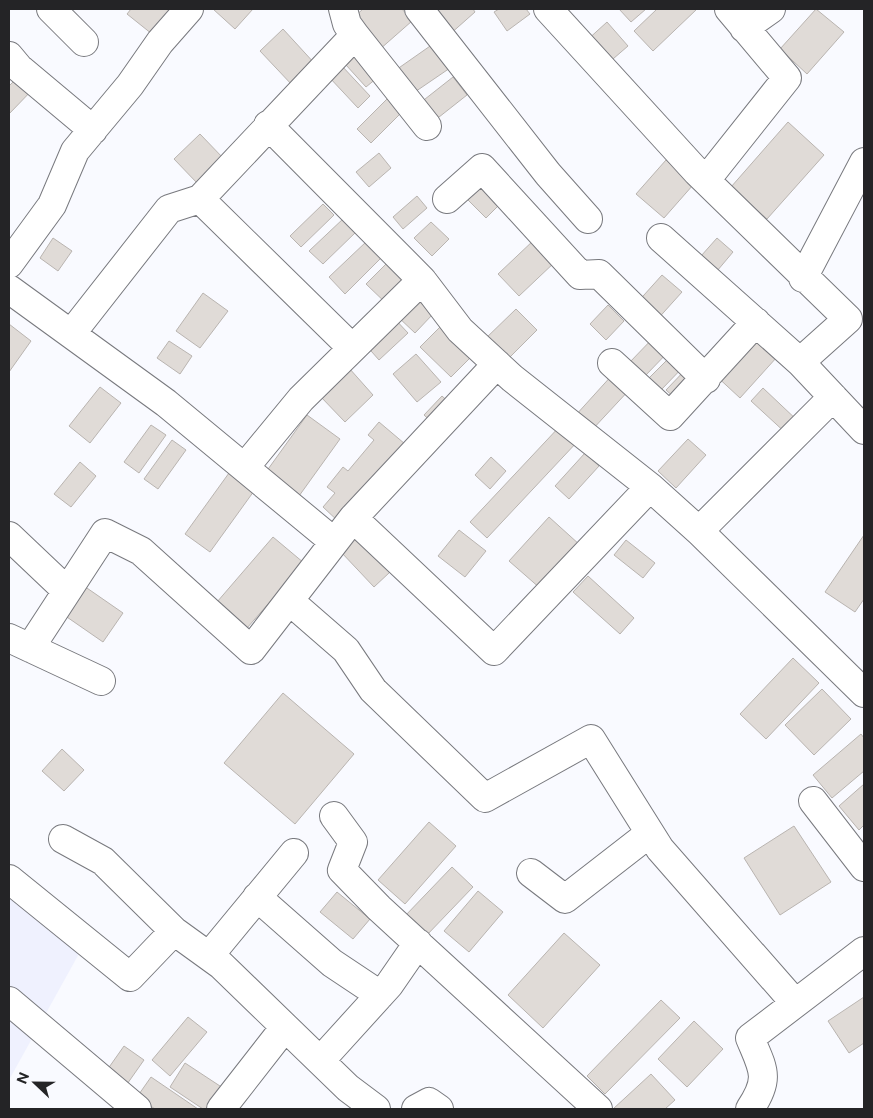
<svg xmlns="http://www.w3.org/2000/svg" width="873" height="1118" font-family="'Public Sans',sans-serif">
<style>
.built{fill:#eff1fe}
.building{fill:#e0dbd7;stroke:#b9b4b0}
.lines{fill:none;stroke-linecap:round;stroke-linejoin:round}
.minor-casing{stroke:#78797e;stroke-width:30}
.minor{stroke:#fff;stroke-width:28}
</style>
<rect width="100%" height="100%" fill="#f9faff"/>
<path class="built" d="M9,888l72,62 -72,130z"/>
<path class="building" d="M131,9h39l6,5 -19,24 -30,-24z
M213,9h40l-18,20z
M363,9h39l10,12 -33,29 -26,-32z
M426,9h47l2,3 -26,23z
M499,9h27l4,5 -23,17 -13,-19z
M619,9h27l-15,13z
M657,9h40l-44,42 -19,-20z
M816,9l28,23 -37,42 -27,-25z
M607,22l21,24 -22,19 -21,-23z
M283,29l33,36 -23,21 -33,-35z
M433,44l17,24 -41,28 -16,-24z
M362,50l21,23 -17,14 -20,-22z
M341,65l29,31 -12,12 -29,-31z
M21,74l14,13 -26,27v-28z
M453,77l14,18 -33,26 -14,-18z
M390,96l14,14 -33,33 -14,-14z
M788,122l36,33 -57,64 -36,-32z
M200,134l24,25 -26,25 -24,-25z
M379,153l12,15 -22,19 -13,-15z
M666,160l27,25 -29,33 -28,-24z
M484,175l22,23 -20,20 -23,-23z
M417,196l10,12 -24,21 -10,-12z
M323,204l11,11 -33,32 -11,-11z
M344,218l13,13 -34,33 -14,-13z
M431,222l18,17 -17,17 -18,-18z
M53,238l19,13 -14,20 -18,-13z
M717,238l16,14 -16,19 -16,-15z
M535,239l21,22 -37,35 -21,-22z
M367,241l15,16 -37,37 -16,-17z
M389,261l23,22 -23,23 -23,-22z
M662,275l20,17 -27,30 -20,-17z
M203,293l25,18 -28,37 -24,-17z
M413,296l20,18 -18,19 -19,-18z
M608,305l16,16 -18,19 -16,-16z
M516,309l21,21 -33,33 -21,-22z
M393,317l15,16 -29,27 -15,-17z
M445,322l31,30 -25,25 -31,-30z
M9,324l22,17 -22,31z
M751,332l26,25 -37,41 -27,-25z
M657,334l15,14 -28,29 -15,-14z
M169,341l23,15 -12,18 -23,-16z
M675,352l12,11 -26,27 -12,-12z
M416,354l25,28 -24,20 -24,-28z
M689,366l11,10 -23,24 -11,-10z
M349,368l24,27 -28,27 -25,-26z
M614,373l17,15 -40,43 -16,-15z
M100,387l21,16 -31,40 -21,-17z
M763,388l36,34 -11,13 -37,-34z
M442,396l11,10 -18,19 -11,-10z
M307,415l33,24 -41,57 -33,-24z
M379,422l26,22 -66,78 -16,-15 12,-14 -8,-6 16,-20 5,4 26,-31 -6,-5z
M151,425l15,10 -27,38 -15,-11z
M561,425l17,16 -91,97 -17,-16z
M688,439l18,16 -30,33 -18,-17z
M172,440l14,10 -28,39 -14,-10z
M585,453l14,13 -30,33 -14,-13z
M491,457l15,14 -16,18 -15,-14z
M80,462l16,14 -25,31 -17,-13z
M229,473l25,18 -44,61 -25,-18z
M549,517l31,28 -39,44 -32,-28z
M459,530l27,21 -21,26 -27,-21z
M864,535v64l-9,13 -30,-20z
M273,537l31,26 -57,65 -30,-26z
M357,537l33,35 -16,15 -33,-35z
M626,540l29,23 -12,15 -29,-23z
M588,576l46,42 -14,16 -47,-42z
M84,586l39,27 -20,29 -39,-27z
M793,658l26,25 -53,56 -26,-25z
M822,689l29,30 -37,36 -29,-30z
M283,693l71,61 -59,70 -71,-61z
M861,734l3,4v33l-32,27 -19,-23z
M62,749l22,21 -20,21 -22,-20z
M864,784v41l-5,5 -20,-24z
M429,822l27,24 -51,58 -27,-24z
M794,826l37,56 -51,33 -36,-57z
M452,867l21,20 -48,50 -21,-20z
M478,891l25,21 -34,40 -25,-21z
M337,892l33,27 -17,20 -33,-27z
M564,933l36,32 -57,63 -35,-33z
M864,997v46l-15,10 -21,-32z
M661,1000l19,18 -75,76 -18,-18z
M188,1017l19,15 -37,44 -18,-16z
M694,1021l29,28 -36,38 -29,-28z
M124,1046l20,14 -19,27 -20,-14z
M185,1063l38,25 -15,21h-5l-33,-22z
M651,1074l24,26 -10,9h-52z
M151,1077l47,32h-43l-18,-12z"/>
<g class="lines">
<defs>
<path id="minor" d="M51,9l33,33
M343,9l4,15 8,11 -155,164 152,149
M419,9l129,165 40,45
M548,9l149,163 151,147 -48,43
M744,28l27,-19
M355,35l72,91
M9,56l10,12 74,62
M268,125l154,155 38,50 52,48 138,109 49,44 134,-134
M706,180l81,-102 -58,-69
M447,199l35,-31 98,107 19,-1 107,105
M661,238l139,124 64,68
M9,264l43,-59 23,-54 55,-66 30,-43 29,-33
M803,278l61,-116
M9,289l157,114 167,138
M71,334l98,-125 31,-10
M612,363l58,53 86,-94
M245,467l56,-68 121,-119
M353,518l144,-154
M699,531l165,162
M9,536l58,55
M300,610l46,40 27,40 112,108 106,-59 69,110 135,154
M9,638l92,43
M30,648l75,-115 36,18 110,99 102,-132 141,133 156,-164
M813,801l51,66
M334,816l19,26 -11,28 37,38 219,201
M63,839l40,22 71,70
M531,873l34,26 85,-66
M9,879l121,98 44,-46 47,34 127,123 28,21
M257,897l75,66 48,32
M209,956l85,-103
M9,1001l128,108
M320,1061l69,-76 29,-42
M221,1109l64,-82
M416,1109l13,-7 10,7
M750,1109c21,-31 13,-40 0,-71l114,-87"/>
</defs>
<use href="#minor" class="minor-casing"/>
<use href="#minor" class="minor"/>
</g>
<rect width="873" height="1118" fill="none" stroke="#242426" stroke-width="20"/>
<g transform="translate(35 1083) rotate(292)" stroke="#f9faff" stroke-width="4" paint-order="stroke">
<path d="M0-4L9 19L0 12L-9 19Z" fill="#242426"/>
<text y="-8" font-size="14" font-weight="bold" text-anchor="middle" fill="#242426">N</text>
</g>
</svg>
